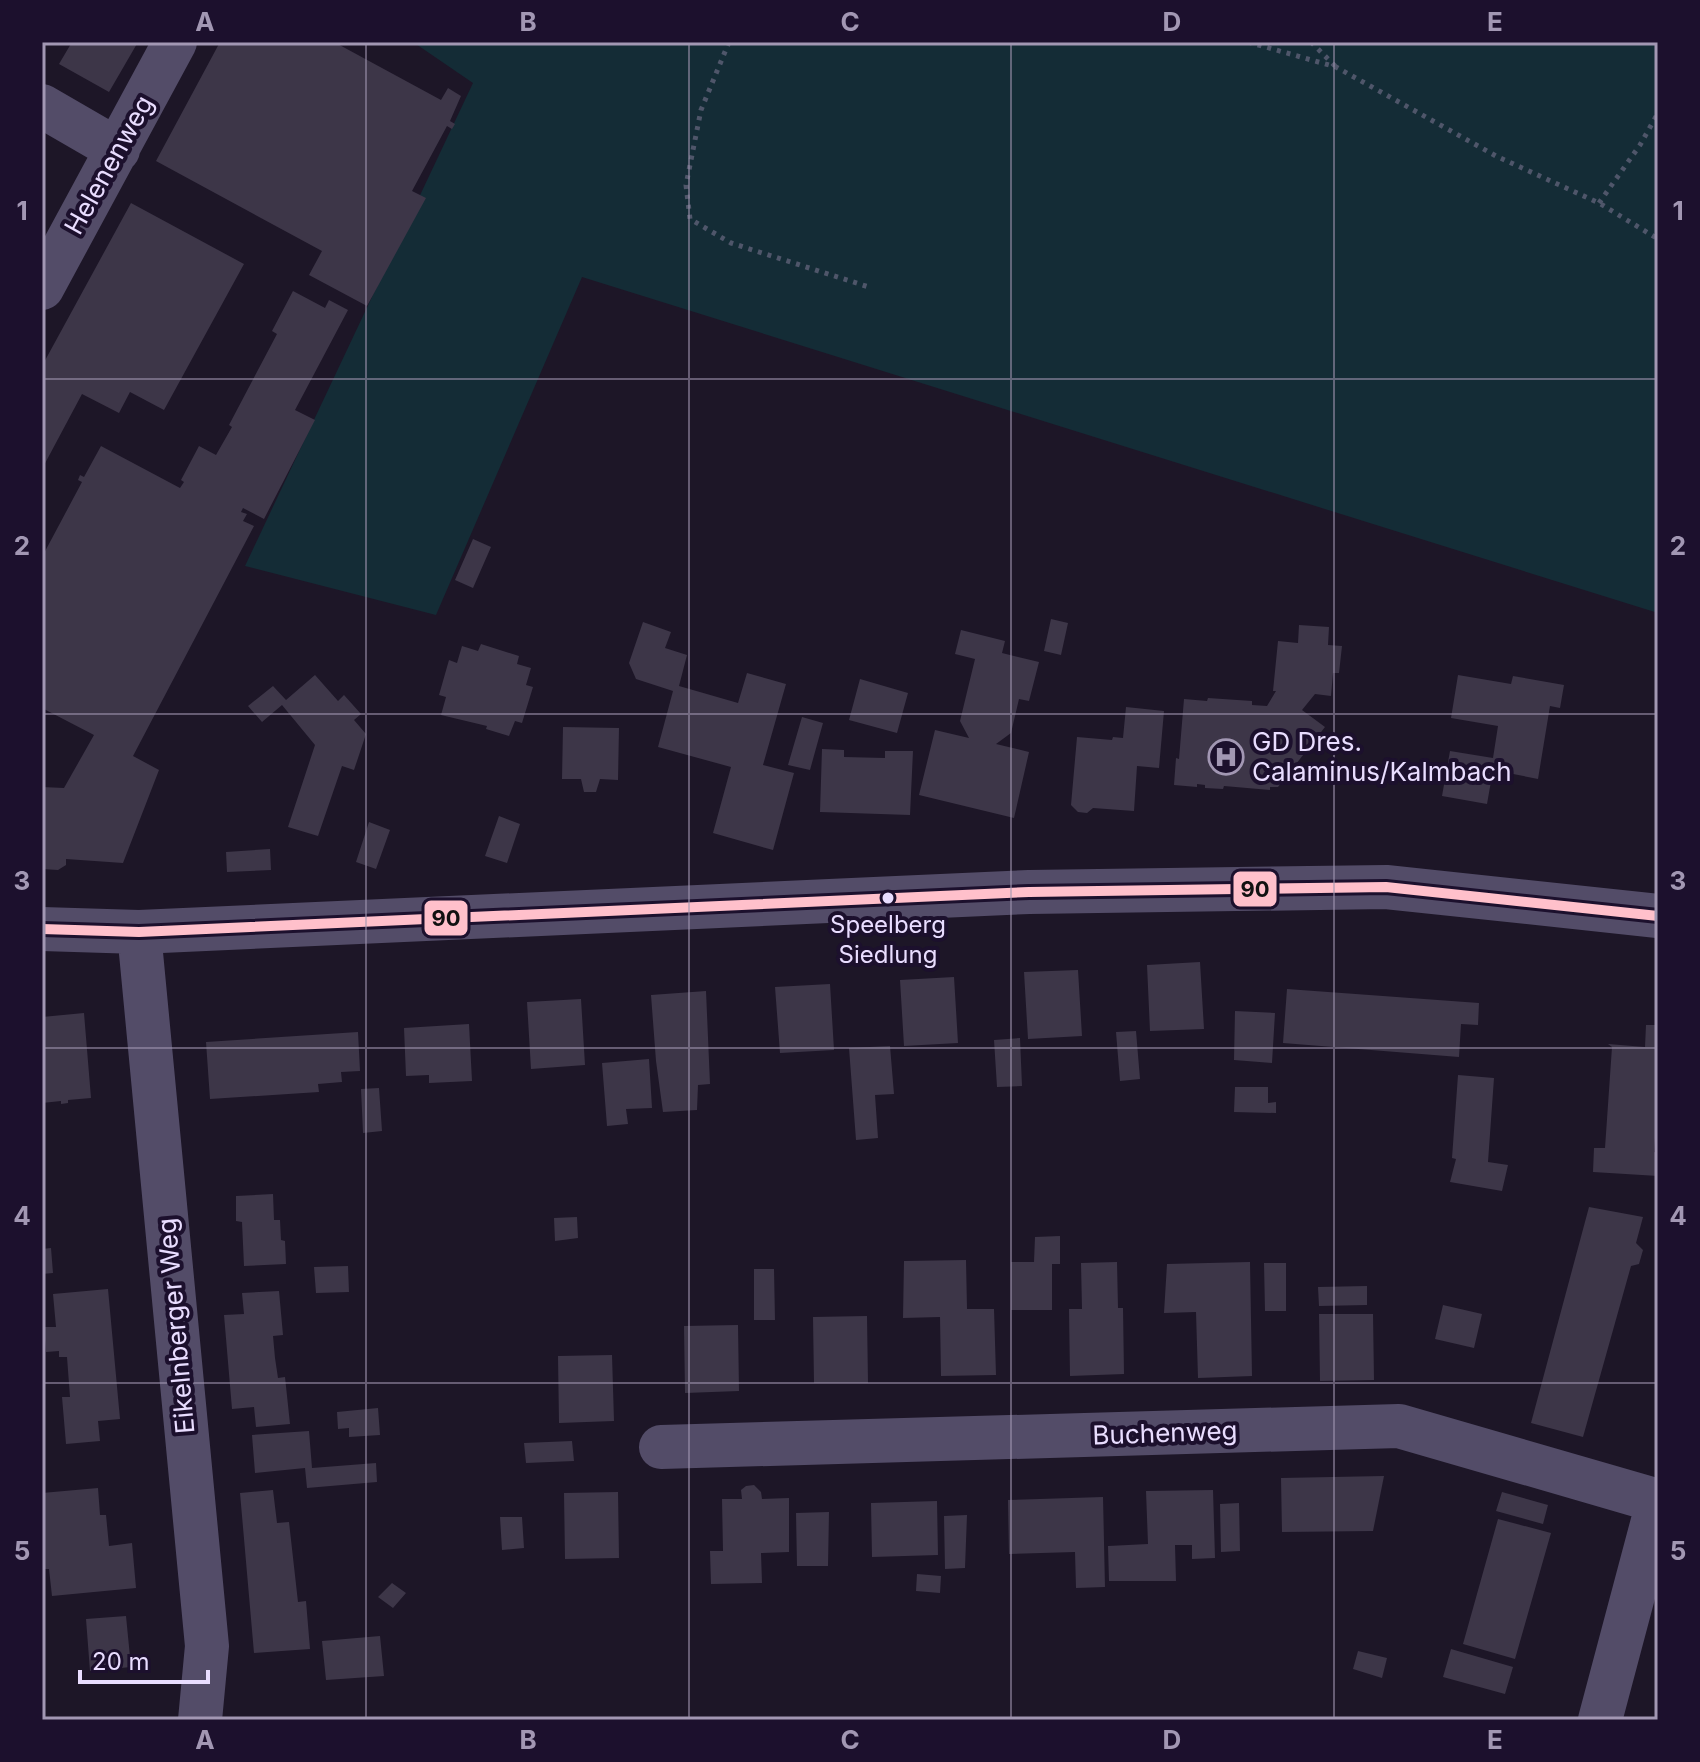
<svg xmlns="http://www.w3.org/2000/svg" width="1700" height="1762" font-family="Inter,sans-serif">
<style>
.green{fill:#142c36}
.building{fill:#3d3648}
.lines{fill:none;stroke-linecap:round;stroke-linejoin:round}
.path{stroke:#4f566a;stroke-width:5;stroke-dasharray:4 6;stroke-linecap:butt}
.minor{stroke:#534c68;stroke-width:44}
.bus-1-casing{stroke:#1c102d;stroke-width:16}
.bus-1{stroke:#ffc0cb;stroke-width:10}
.grid{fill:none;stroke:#a297b3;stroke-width:2;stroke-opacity:0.55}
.bus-dot{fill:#e9ddff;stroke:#1c102d;stroke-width:3}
.labels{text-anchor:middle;stroke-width:8;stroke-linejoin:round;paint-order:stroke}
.bus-label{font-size:24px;fill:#e9ddff;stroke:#1c102d}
.street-label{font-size:26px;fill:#e9ddff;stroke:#1c102d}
.poi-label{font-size:26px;fill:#e9ddff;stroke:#1c102d;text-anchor:start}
.line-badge{stroke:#1c102d;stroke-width:3}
.pale-badge-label{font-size:22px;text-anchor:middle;font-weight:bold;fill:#111}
.neatline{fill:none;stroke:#a297b3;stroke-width:3}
.grid-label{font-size:26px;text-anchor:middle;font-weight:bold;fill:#a297b3}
</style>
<rect width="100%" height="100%" fill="#1d1627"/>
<path class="green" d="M413,42h1245v571l-1076,-336 -146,338 -191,-49 228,-483z"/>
<path class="building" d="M72,42h66l-29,50 -50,-28z
M220,42h114l107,58 7,-12 13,8 -11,25 5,3 -3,5 -5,-3 -35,65 14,7 -59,108 -58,-31 13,-24 -166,-90z
M131,203l113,61 -80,146 -34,-18 -11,21 -37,-19 -40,75v-103z
M293,291l32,17 4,-8 19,10 -53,100 20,10 -51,99 -21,-11 -2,4 6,2 -4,7 11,5 -121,230 26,14 -36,93 -57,-4v6l-8,5 -16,-1v-82l22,1 30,-53 -52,-27v-151l40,-75 -4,-2 2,-5 4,2 17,-31 79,42 4,-6 -3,-2 18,-34 17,9 16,-28 -3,-2 48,-91 -5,-3z
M473,539l18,8 -18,41 -18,-8z
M1051,619l17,4 -7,32 -17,-4z
M643,622l28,10 -6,16 22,7 -8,31 59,17 9,-30 39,11 -23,81 31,8 -21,77 -60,-17 18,-66 -73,-20 15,-56 -37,-12 -7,-16z
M1299,625l30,2 -1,18 14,1 -3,27h-6l-2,23 -16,-2 -13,16 23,17 -47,60h-8v3l-46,-4 -1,3 -18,-1v-3l-8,-1v3l-23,-2 2,-27 3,1 5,-60 23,2 1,-3 44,3v4l15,1 9,-15h-3l5,-50 20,2z
M961,630l44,11 -3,12 37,9 -10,39 -10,-2 -8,34 -15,11 33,8 -15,66 -95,-23 16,-65 34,8 -9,-17 15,-62 -20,-5z
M481,644l38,12 -2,8 14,4 -5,17 7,2 -11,36 -7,-2 -6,15 -23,-7 1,-3 -46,-11 5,-18 -7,-2 10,-35 8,3 5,-17 16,5z
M315,675l23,26 6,-6 17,19 -7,6 12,14 -12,36 -12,-4 -24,70 -30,-9 27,-82 -33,-40 -20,17 -14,-16 25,-20 13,14z
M1458,675l53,9 2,-8 51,9 -4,23 -10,-2 -12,73 -45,-9 -6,34 -45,-8 8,-45 43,7 5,-32 -47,-8z
M860,679l48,14 -11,40 -48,-13z
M1126,707l38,4 -5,57 -22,-2 -3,45 -41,-3 -6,5 -9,-1 -7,-7 6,-68 35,3 1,-3 10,1z
M802,717l21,6 -13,47 -22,-5z
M563,727l56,1 -1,52 -18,-1 -4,13h-12l-3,-13h-19z
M822,749l22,1v7l41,1v-7h28l-3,64 -90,-3z
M499,816l21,8 -13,39 -22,-7z
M369,822l21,8 -14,39 -20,-7z
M270,849l1,21 -44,2 -1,-20z
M1200,962l4,67 -54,2 -3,-66z
M1078,970l4,66 -54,3 -4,-67z
M954,977l4,66 -54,3 -4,-66z
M830,984l4,66 -54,3 -5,-66z
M1287,989l192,14 -1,22 -17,-1 -2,33 -176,-14z
M706,991l4,93 -12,1 -1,25 -34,2 -7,-51 -5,-66z
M581,999l4,66 -54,4 -4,-67z
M1235,1011l40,2 -3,50 -38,-3z
M84,1013l7,85 -23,2v3l-7,1v-3l-19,2v-86z
M469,1024l3,57 -43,2v-8l-23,1 -2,-48z
M1646,1025h12v70l-4,57 4,1v23l-65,-4 1,-24h11l7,-101 -4,-3 37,3z
M1136,1031l4,48 -20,2 -4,-49z
M358,1032l2,39 -19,1 1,10 -24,2 1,8 -109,7 -4,-57z
M1020,1038l2,48 -25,1 -3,-47z
M890,1046l4,48 -19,1 3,43 -22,2 -7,-92z
M649,1059l3,49 -26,1 2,15 -21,2 -5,-63z
M1458,1075l36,3 -6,84 20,3 -6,26 -52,-9 6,-23 -4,-1z
M1235,1087h33v16l8,-1v11l-42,-1z
M379,1088l3,43 -19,2 -2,-44z
M273,1194l1,26h6l1,20 4,1 1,23 -42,2 -2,-44 -6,-1v-25z
M1589,1207l54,10 -7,26 7,7 -4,14 -8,2 -48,171 -52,-14z
M577,1217l1,21 -23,3 -1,-23z
M1060,1236v28h-8v46h-41v-48h23l1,-25z
M51,1248l2,25 -11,1v-25z
M966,1260l1,49h27l2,66 -55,1 -1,-59 -37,1 1,-57z
M1117,1262l1,46h5l1,66 -54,2 -1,-67h13l-1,-46z
M1250,1262l2,114 -54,2 -2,-66 -32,1 3,-49z
M1264,1263h22v48h-21z
M348,1266l1,26 -33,1 -2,-26z
M754,1269h20l1,51h-21z
M1367,1286v19l-48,1 -1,-19z
M108,1289l12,130 -22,2 2,20 -34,3 -4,-47h8l-3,-40h-8v-6l-13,1 -2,-25h12l-3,-33z
M279,1291l4,44 -10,1 2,22 3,20 7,-1 5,47 -34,3 -2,-20 -22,2 -8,-94 20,-1 -2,-21z
M1443,1305l39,9 -8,34 -39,-9z
M1319,1314h54l1,66 -54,1z
M867,1316l1,67h-54l-1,-66z
M738,1325l1,66 -54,2 -1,-67z
M612,1355l2,66 -55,2 -1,-67z
M378,1408l2,27 -31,2v-9l-11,1 -1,-17z
M309,1431l3,37 64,-5 1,19 -70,6 -2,-20 -50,5 -3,-38z
M572,1441l2,20 -48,2 -2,-20z
M1384,1476l-11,55 -91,1 -1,-54z
M754,1485l7,7 1,7 27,-1v54l-28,1 1,30 -51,1 -1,-33h13l-1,-52h20l-1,-9 5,-4z
M98,1488l2,27h6l3,31 23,-3 4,45 -84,8 -3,-27h-4l-3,-76z
M273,1490l4,33 12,-1 9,80 8,-1 4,48 -56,4 -14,-160z
M1213,1490l2,68 -23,1v-14h-17l1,36h-67l-1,-35 40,-2 -2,-53z
M618,1492l1,66 -54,1 -1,-66z
M1502,1492l46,13 -5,19 -47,-13z
M1103,1497l2,90 -29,1 -1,-36 -66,2 -1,-54z
M937,1501l1,54 -66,2 -1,-54z
M1239,1503l1,48 -19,1 -1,-48z
M829,1512l-1,54h-31l-1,-53z
M967,1515l-2,53 -20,1 -1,-53z
M500,1517h22l2,31 -22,2z
M1498,1519l53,14 -36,126 -52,-15z
M917,1574l24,2 -1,17 -24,-2z
M392,1583l14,10 -13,15 -15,-11z
M126,1616l5,51 -41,4 -4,-52z
M380,1636l4,40 -58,4 -4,-39z
M1451,1649l62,18 -8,27 -62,-17z
M1358,1651l29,7 -5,20 -29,-9z"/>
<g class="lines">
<path class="path" d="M729,42l-28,68 -15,75 4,34 41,24 141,45
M1248,42l88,25 160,89 103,47 59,36
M1311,42l25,25
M1599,203l41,-58 18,-32"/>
<path class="minor" d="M42,106l76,44
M42,288l133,-246
M42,929l97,3 890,-40 357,-5 272,29
M139,932l68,714 -7,74
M661,1447l738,-21 259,75
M1600,1720l58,-218"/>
<defs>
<path id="bus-1" d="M42,929l97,3 890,-40 357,-5 272,29"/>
</defs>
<use href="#bus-1" class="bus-1-casing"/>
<use href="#bus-1" class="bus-1"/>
</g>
<path class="grid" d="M366,42v1678M689,42v1678M1011,42v1678M1334,42v1678M42,379h1616M42,714h1616M42,1048h1616M42,1383h1616"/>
<defs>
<symbol id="hospital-ring" viewBox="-11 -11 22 22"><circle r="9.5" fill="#1c102d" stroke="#a297b3" stroke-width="1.5"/><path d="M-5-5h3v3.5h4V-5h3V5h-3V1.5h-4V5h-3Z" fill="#a297b3"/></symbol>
</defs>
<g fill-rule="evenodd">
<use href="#hospital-ring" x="1206" y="737" width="40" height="40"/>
</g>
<circle class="bus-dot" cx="888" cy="898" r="7"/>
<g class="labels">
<g class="bus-label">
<text x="888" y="933">Speelberg<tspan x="888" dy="30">Siedlung</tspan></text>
</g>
<g class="street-label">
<text transform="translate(109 165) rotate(-61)" y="9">Helenenweg</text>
<text transform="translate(176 1326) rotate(-95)" y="9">Eikelnberger Weg</text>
<text transform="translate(1165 1433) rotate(-2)" y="9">Buchenweg</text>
</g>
<g class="poi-label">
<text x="1252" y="751">GD Dres.<tspan x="1252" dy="30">Calaminus/Kalmbach</tspan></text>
</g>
</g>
<g class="line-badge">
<rect x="1232" y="870" width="46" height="38" rx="8" fill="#ffc0cb"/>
<rect x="423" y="899" width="46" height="38" rx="8" fill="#ffc0cb"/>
</g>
<g class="pale-badge-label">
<text x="1255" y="897">90</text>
<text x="446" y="926">90</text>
</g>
<rect width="1700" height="1762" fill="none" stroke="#1c102d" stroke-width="88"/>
<path d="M80 1670v12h128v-12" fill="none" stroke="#e9ddff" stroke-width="4"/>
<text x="92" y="1670" font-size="24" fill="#e9ddff" stroke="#1c102d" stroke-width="6" paint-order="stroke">20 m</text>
<rect x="44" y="44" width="1612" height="1674" class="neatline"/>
<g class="grid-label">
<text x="205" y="31">A</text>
<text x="528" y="31">B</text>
<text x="850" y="31">C</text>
<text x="1172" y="31">D</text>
<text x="1495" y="31">E</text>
<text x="22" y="220">1</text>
<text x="1678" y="220">1</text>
<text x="22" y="555">2</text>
<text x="1678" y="555">2</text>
<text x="22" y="890">3</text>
<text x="1678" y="890">3</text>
<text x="22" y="1225">4</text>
<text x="1678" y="1225">4</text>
<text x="22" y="1560">5</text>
<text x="1678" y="1560">5</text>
<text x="205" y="1749">A</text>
<text x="528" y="1749">B</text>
<text x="850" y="1749">C</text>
<text x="1172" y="1749">D</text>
<text x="1495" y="1749">E</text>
</g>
</svg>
